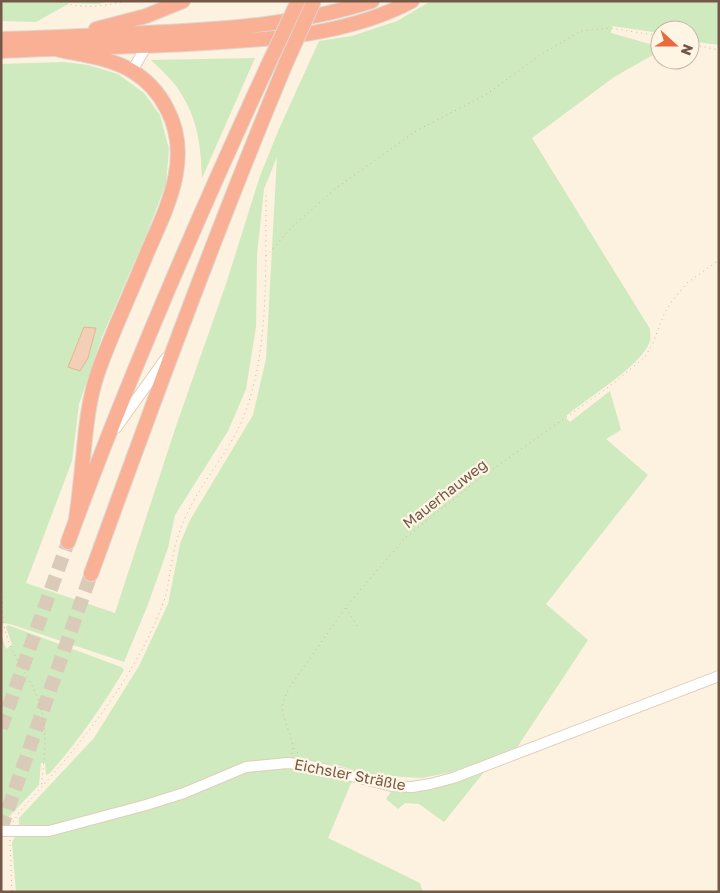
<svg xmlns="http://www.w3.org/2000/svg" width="720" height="893" font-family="'Golos Text',sans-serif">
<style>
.green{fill:#cfeabe}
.building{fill:#f2cfb6;stroke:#e5b696}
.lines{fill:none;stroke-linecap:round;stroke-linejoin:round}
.highway-tunnel{stroke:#dacbb9;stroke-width:14;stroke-dasharray:14 7;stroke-linecap:butt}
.minor-casing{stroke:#e0cdbb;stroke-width:12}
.highway-casing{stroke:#ddd7d3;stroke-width:16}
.path{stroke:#d7b39a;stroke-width:1;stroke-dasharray:1 4;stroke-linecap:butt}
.minor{stroke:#fff;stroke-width:10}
.highway{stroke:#f9b094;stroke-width:14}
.highway-bridge-casing{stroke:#ddd7d3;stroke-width:16;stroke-linecap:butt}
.highway-bridge{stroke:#f9b094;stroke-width:14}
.labels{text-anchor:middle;stroke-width:4.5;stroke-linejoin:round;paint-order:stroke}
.street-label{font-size:15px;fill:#735747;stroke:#fff5e5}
</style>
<rect width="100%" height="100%" fill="#fcf2df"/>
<path class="green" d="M1,1h108l-11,3 -28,-1 -34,19 -35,-1z
M431,1h288v44l-29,-4v-11h-30v3l-48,-7 -1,7 49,14v4l-46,26 -82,61 118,191c0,4 1,9 0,12 -9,26 -64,57 -85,76l5,5 40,-31 11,39 -15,9 42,36 -102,129 42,36 -72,109 -64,23 -30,6 -52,-3 -30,-9 -33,-5 -41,2 -84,27 -132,37h-31v-9l75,-80 45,-72 29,-62 12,-60 10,-24 63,-105 13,-56 11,-202 -13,32 -7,65 -1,73 -10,62 -18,42 -53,84 -7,33 -21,59 -23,55 -114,-38 -9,-1v-559l63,-2 24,3 30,9 26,19 16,22 9,34 -3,35 -19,49 -45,104 -23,67 -7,57 -46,122 89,30 60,-184 51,-145 34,-108 19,-47 40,-88 33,-5 45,-15z
M255,58l-53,120c-1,-31 -4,-59 -22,-86 -7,-12 -19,-22 -29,-32z
M8,625l113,42 3,3c-22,37 -46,71 -74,103l-4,2 -1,-12h-4l-2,22 -38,40v-191l5,15 6,-4 -6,-18z
M305,767l47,14 -24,57 92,45 3,9h-407l-4,-50 3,-5 6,-3h21l206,-65z
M484,772l-40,50 -25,-18 -14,-1 -7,6 -12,-10 7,-10 45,-1z"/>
<path class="building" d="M84,327l12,1 -8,30 -8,13 -12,-4z"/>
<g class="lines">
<path class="highway-tunnel" d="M1,728l67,-186
M1,829l90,-255"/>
<defs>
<path id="minor" d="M132,71l15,-26
M116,428l50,-70
M1,831h48l97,-26 38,-12 62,-26 21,-2 20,-2 20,2 85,21 20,1 18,-3 23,-6 266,-102"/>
<path id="highway" d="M96,29l50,-13 37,-15
M1,39c47,-1 94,-4 141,-6 77,-3 156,-8 230,-32
M59,50c24,5 51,8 73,21 15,9 27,22 35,38 26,49 0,98 -20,144 -16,40 -35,79 -49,119 -10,29 -12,57 -15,86 -2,20 -4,41 -7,61
M1,51c62,-3 124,-4 186,-7 75,-4 157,-7 225,-43
M68,542c59,-162 128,-321 200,-477
M91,574c62,-171 125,-343 195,-511"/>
</defs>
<use href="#minor" class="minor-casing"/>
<use href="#highway" class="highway-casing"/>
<path class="path" d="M56,1c24,8 45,6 69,0
M690,44l29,6
M266,256l26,-29 43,-38 81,-58 71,-37 53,-39 41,-24 29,-3 50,8
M1,572c2,22 -1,44 6,65 6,20 20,36 28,55 14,30 10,64 6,95
M346,608l11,18
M294,748l5,7
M292,754c4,-17 -12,-33 -9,-51 1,-5 4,-10 6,-15l57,-81 58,-68 75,-60 131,-93 35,-29 8,-14 11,-29 8,-13 15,-18 32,-23
M13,822l8,-12c57,-63 115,-131 144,-212 3,-8 3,-17 5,-26 3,-18 7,-37 15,-54 16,-37 46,-67 60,-105 25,-67 20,-147 21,-218
M10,840l2,52"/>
<use href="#minor" class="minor"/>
<use href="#highway" class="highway"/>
<defs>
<path id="highway-bridge" d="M286,63l28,-62
M268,65l30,-64"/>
</defs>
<use href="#highway-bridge" class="highway-bridge-casing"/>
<use href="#highway-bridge" class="highway-bridge"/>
</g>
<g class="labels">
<g class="street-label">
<text transform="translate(445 494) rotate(-38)" y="5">Mauerhauweg</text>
<text transform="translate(350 775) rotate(11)" y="5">Eichsler Sträßle</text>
</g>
</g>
<rect width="720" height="893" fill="none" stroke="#735747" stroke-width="5"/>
<g transform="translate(675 45) rotate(111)"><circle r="24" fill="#fff5e5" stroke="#c7b6a6"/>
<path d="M0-4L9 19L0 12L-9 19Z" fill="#ea6a40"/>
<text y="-8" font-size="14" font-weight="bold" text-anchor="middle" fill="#735747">N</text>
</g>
</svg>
